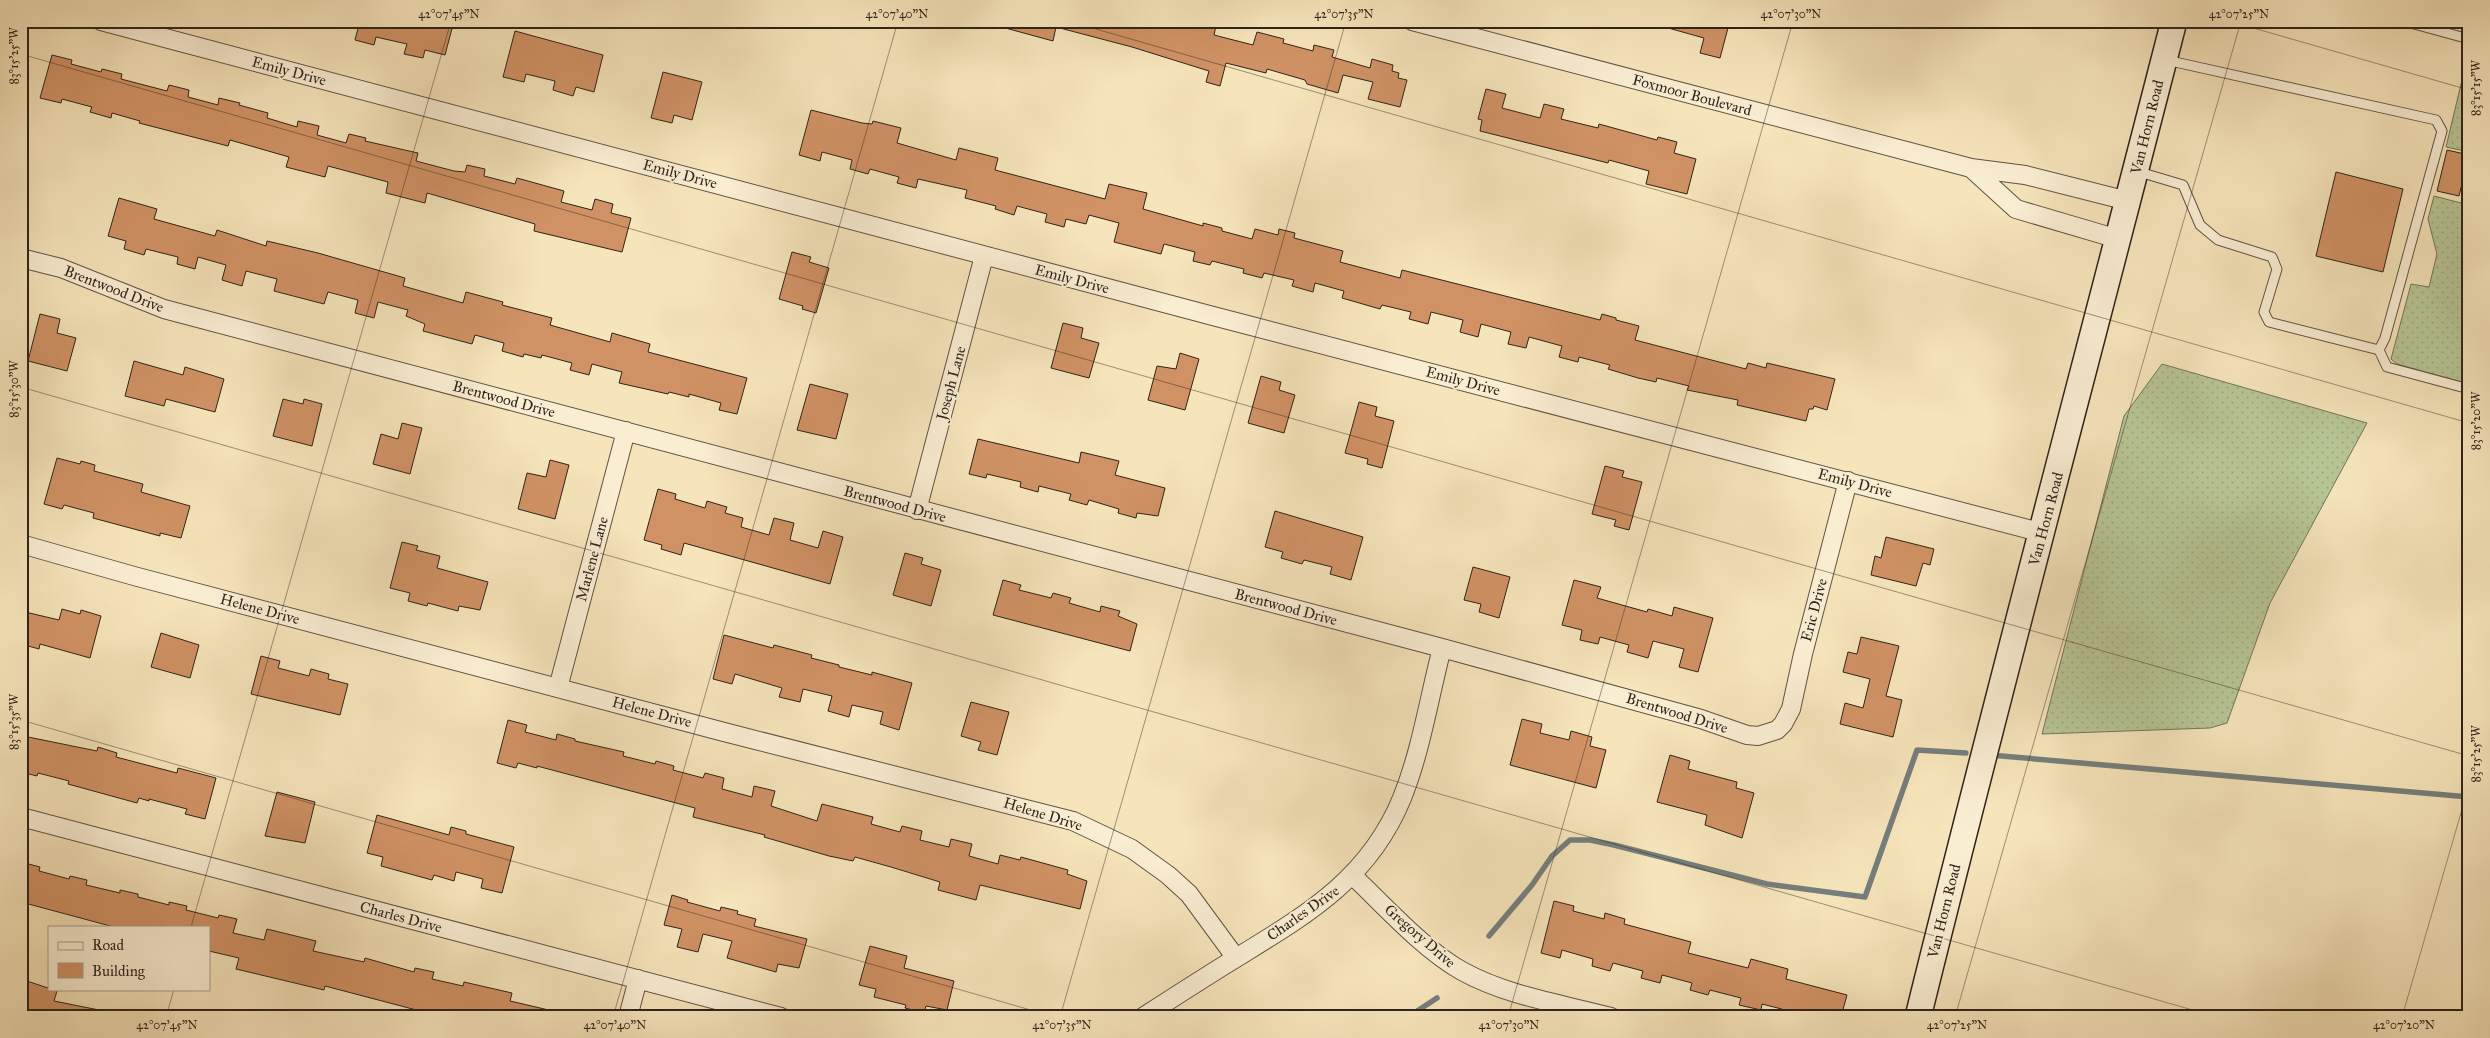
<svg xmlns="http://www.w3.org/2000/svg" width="2490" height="1038" font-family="'IM FELL Great Primer',serif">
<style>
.grass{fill:url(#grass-dots);stroke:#737458}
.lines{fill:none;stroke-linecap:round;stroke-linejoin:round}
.stream{stroke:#757e7c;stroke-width:5.5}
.building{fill:#d09265;stroke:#2f231b}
.lane-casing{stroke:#615343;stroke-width:11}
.street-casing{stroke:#615343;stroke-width:20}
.secondary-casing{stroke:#2f231b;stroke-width:28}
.lane{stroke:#f9edd2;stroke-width:9}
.street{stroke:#f9edd2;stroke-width:18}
.secondary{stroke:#f9edd2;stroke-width:25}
.ticks{fill:none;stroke:#2f231b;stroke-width:1;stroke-opacity:0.45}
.labels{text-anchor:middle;stroke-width:4;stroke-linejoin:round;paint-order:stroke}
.street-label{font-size:15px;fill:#2f231b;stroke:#f9edd2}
.neatline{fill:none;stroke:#2f231b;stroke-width:2}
.ticks-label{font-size:12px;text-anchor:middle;fill:#2f231b}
</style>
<defs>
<pattern id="grass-dots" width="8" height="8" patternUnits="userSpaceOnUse" patternTransform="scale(1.25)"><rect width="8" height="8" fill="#b7c594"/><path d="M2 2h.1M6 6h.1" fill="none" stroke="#9ea97f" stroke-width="1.8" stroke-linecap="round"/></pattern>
</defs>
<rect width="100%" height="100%" fill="#f6e4ba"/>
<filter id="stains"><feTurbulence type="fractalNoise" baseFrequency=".004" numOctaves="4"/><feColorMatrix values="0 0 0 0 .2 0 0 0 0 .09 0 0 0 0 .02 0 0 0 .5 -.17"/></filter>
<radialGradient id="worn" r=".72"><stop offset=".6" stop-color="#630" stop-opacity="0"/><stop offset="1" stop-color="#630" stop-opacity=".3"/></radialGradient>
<path class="grass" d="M2462,80l7,2v70l-23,-5z
M2469,174v210l-72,-20 -6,-5 20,-75 18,3 8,-33 -9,-35 6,-23 27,7z
M2162,364l205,59 -97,180 -43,120 -17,5 -168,6 82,-318z"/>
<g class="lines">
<path class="stream" d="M1990,755l479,42
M1489,936l43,-51 20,-29 18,-16h20l24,5 153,39 98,13 52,-147 49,3
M1408,1017l29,-19"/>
</g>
<path class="building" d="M360,21h94l-9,34 -20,-5 -2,8 -19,-4 3,-10 -31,-7 -2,8 -19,-5z
M999,21h136l14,4 1,-4h48l18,5 -2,9 39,10 4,-13 27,7 -1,4 30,8 1,-6 20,5 -2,7 38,11 2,-9 21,6 -1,6 7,2 -1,5 9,2 -7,27 -32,-8 5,-17 -30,-7 -5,18 -31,-9 -2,-4 -38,-11 -1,4 -40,-10 -6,23 -14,-4 3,-11 -77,-24 -76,-20 -3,14 -55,-15z
M1662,21h63l-2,6 5,1 -8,30 -20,-5 4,-15 -43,-12z
M515,31l88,24 -9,37 -18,-5 -3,9 -20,-6 2,-9 -29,-7 -2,8 -21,-5z
M52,55l20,5 -1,4 30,8 1,-3 20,5 -1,5 46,12 2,-6 20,5 -1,7 30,8 1,-7 21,5 -1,2 29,8 -1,5 30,9 1,-6 21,5 -2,9 29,8 3,-9 17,4 -1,3 53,12 -2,8 38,10 11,1 2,-7 18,4 -1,7 31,8 2,-6 47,13 -3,11 31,8 3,-11 18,5 -2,9 20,5 -9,34 -88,-21 1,-7 -108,-31 -2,10 -39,-10 2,-11 -60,-16 -3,11 -39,-10 3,-10 -59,-17 -2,6 -89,-23 1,-2 -28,-8 -1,5 -21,-6 2,-5 -30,-8 -1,4 -21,-5z
M663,72l39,10 -10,38 -18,-5 -2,8 -21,-5z
M1486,89l20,5 -4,14 38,10 4,-14 20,5 -3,10 37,9 1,-4 58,16 1,-3 19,5 -3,11 22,6 -9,35 -41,-10 3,-13 -40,-11 -1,3 -128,-32 2,-11 -4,-1z
M811,110l51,13 10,1 1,-3 28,7 -4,15 59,17 3,-12 39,10 -3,12 110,29 4,-15 38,9 -4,16 60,17v-3l19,5v3l30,8 3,-10 23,6 1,-6 16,4 -1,5 49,13 -3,11 60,16 2,-8 198,50 2,-6 14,4v2l23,6 -4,14 111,29 2,-6 18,5 1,-5 68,16 -8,31 -13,-4 -1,3h-4l-3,12 -47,-11 -22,-5 1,-5 -51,-10 2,-4 -32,-8 -1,4 -18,-4 -30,-9 2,-4 -31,-8 -1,5 -19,-5 3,-11 -33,-9 -3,11 -18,-4 3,-12 -30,-8 -3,13 -18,-5 3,-12 -32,-8 -3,12 -19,-5 2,-7 -29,-7 -2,4 -38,-11 2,-7 -29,-8 -2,9 -21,-6 2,-6 -30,-7 -2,5 -19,-5 1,-4 -32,-8 -2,4 -17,-4 2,-9 -31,-8 -3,10 -47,-12 5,-19 -30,-8 -3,9 -20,-5 -2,8 -19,-5 2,-8 -30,-8 -3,9 -19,-6 1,-3 -31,-8 2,-8 -49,-11 -2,9 -19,-5 2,-6 -29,-8 -2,5 -18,-5 2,-9 -30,-8 -2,9 -21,-6z
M2447,150l22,5 -10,41 -22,-5z
M2336,172l67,17 -20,83 -67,-16z
M119,198l38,11 -3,10 61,17 2,-6 49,16 1,-5 51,12 87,25 -2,8 60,17 3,-11 37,10 -1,3 50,13 -2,7 60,17 2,-9 38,11 -2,8 99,26 -10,36 -18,-4 2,-7 -32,-9v3l-20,-5 -1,2 -49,-11 3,-11 -30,-8 -3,11 -19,-5 2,-7 -30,-8 -1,3 -17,-4 -1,3 -21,-6 2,-8 -29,-8 -3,9 -49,-13 2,-7 -19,-8 2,-6 -30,-8 -4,16 -19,-5 3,-13 -30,-8 -4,12 -50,-13 3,-12 -31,-8 -4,15 -20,-6 4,-15 -28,-8 -3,12 -18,-5 1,-7 -32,-8 -2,6 -20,-6 2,-8 -18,-5z
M792,252l19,5 -2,5 20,6 -13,45 -14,-4 1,-3 -24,-7z
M40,314l20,5 -3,14 19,5 -9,33 -39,-10z
M1063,323l20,5 -2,10 18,5 -10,35 -38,-10z
M1180,353l19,6 -14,51 -37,-10 9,-34 19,3z
M134,361l49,14 2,-8 39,12 -9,33 -49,-13 -2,7 -39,-10z
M1261,376l20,6 -2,8 16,5 -11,38 -36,-10z
M810,384l38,10 -12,45 -39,-9z
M283,399l20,5 1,-5 18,5 -10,42 -39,-10z
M1359,402l18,5 -2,9 19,5 -12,47 -15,-4 1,-5 -23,-6z
M402,423l20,5 -12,46 -37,-10 8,-30 17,5z
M978,439l101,24 2,-11 38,9 -4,14 50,13 -7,28 -21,-3 -1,5 -18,-5 1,-4 -30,-9 -2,5 -18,-5 2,-6 -32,-8 -1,6 -18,-5 1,-5 -34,-8 -1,4 -17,-4z
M57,458l23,6 1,-3 14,4 -1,6 49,13 -2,8 49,14 -9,32 -21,-5v3l-67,-18 1,-5 -30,-8 -2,4 -18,-5z
M550,460l19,5 -14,54 -37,-10 9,-36 19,4z
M1605,466l19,5 -2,6 20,5 -13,48 -15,-4 2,-6 -24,-6z
M658,489l18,5 -1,5 30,9 2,-7 20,6 -2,6 18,5 -2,9 28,8 5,-17 20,5 -4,17 28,8 5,-17 20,6 -13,47 -146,-41 -3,12 -20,-6 1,-4 -18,-5z
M1275,511l88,26 -12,43 -21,-6 2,-7 -28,-7 -2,4 -21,-6 2,-6 -18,-5z
M1886,537l48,12 -4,16 -7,-2 -7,23 -45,-11 4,-19 6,2z
M402,542l16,4 -2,4 24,6 -3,12 51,14 -8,28 -21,-4 -1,5 -30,-8 -1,3 -19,-5 2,-8 -20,-5z
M905,553l18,5 -2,6 20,6 -10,36 -38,-11z
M1473,567l37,10 -11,41 -20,-6 2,-8 -17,-4z
M1003,580l18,5 -2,5 32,8 2,-5 18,5 -2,5 31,9 1,-6 19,5 -2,5 19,8 -7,27 -137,-36z
M1574,580l27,7 -4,11 50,14 1,-3 24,7 2,-9 39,11 -15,54 -19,-5 5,-18 -31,-8 -5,17 -21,-6 2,-7 -29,-8 -2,7 -18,-4 2,-10 -20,-5z
M62,609l18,5 1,-4 20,6 -11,42 -50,-14 -1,5 -18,-5v-33l38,9z
M161,633l38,12 -9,33 -39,-11z
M724,635l49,13 1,-3 38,10 -1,3 28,7v2l33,8v-3l40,11 -13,47 -19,-6 3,-12 -31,-7 -3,12 -21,-6 4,-15 -29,-7 -3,13 -21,-5 3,-9 -47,-14 -3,10 -19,-5z
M1861,637l38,9 -13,50 16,4 -9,37 -53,-13 5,-21 18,5 7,-29 -27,-7 5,-20 9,2z
M261,656l19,5 -2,7 31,8 2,-7 18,5 -1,5 20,5 -8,31 -89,-21z
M971,702l38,10 -12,43 -19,-5 3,-8 -20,-6z
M1522,719l20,5 -2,9 29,7 2,-9 21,6 -2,9 16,4 -10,38 -86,-23z
M508,720l19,5 -2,7 31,8 1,-6 18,5v2l49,11 -1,4 32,8 1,-3 18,5 -1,4 30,8 2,-5 19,5 -2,11 30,8 2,-11 21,5 -4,15 46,15 5,-17 51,13 -2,7 29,8 2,-6 20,5 -2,9 29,7 2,-8 21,5 -3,12 29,8 2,-9 20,5 1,-3 47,13 -1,4 20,7 -7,28 -100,-24 -4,15 -38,-10 2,-8 -49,-15 -36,-10 -2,4 -24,-5 -65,-19 1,-2 -72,-18 2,-9 -158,-42v2l-19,-5 -2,5 -19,-5z
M28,737l69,14 1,-4 19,6 -1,4 61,16 1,-5 38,10 -11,41 -20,-5 2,-5 -38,-10v2l-10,-3 -2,5 -69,-19 1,-3 -31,-8 -1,3 -16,-4z
M1670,755l20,6 -2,8 49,13 -1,6 18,5 -12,45 -37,-13 2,-10 -50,-13z
M277,792l38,10 -10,41 -40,-7z
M377,815l72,20 2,-8 15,4v3l48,13 -12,46 -21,-5 2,-9 -27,-7 -2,9 -20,-6 -2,5 -51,-14 2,-9 -16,-4z
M21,862l19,5 -1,4 30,8 1,-3 17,4 -1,5 34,8v-3l18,4v3l31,8v-3l18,4 -1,4 32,8 1,-3 18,4 -4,14 31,7 3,-11 49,12 -3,10 51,11 1,-4 49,14 1,-4 19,4 -2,7 31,7 1,-4 48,11 -2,8 43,10 -1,6h-109l-118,-31 -1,4 -88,-21 3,-11 -30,-7v-24h-95l-93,-25z
M672,895l16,5 -1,2 33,9 1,-4 17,4 -1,3 19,5 -2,7 53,13 -8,29 -21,-4 -2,8 -49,-14 5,-17 -29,-7 -5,18 -21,-5 5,-18 -18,-4z
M1554,901l20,5 -1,5 31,8 1,-6 20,6 -1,5 67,18 -3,11 60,15 3,-9 37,10 -2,10 61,16 -6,22h-41l1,-3 -39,-10 -1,6 -22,-5 2,-7 -31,-8 -2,5 -18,-5 2,-7 -30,-8 -2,8 -19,-5 2,-7 -30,-8 -3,8 -18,-5 1,-7 -31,-9 -2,8 -19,-5z
M870,946l37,10 -3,12 50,13 -7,29 -21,-4 -2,7 -19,-5 1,-3 -32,-8 2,-8 -17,-4z
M21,979l36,12 -3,10 45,9 -1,7h-66l1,-3 -12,-3z"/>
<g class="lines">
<defs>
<path id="lane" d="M2403,21l66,18
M2136,171l47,14 17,40 18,15 54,17 5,12 -13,43 5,10 110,28 6,-12 57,-207 -6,-11 -270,-60
M2379,350l8,17 82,22"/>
<path id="street" d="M101,21l1112,295 830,217
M1412,21l559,147 54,7 103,26
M1971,168l45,41 102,30
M21,258l40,10 103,41 1278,339 259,71 46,16 11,1 19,-6 6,-6 8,-15 12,-55 45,-173
M917,510l67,-254
M21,544l113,32 590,156 349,89 59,28 36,26 21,19 47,64
M558,688l68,-257
M21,817l760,200
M1353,876c32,30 71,74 109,95 45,25 100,33 149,46
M628,1017l10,-38
M1143,1017c31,-20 62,-40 93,-59 70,-43 133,-79 166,-160 19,-47 27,-100 40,-150"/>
<path id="secondary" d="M1918,1017c82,-333 171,-664 256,-996"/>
</defs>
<use href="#lane" class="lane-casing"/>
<use href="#street" class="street-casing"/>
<use href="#secondary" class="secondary-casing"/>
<use href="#lane" class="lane"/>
<use href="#street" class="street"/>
<use href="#secondary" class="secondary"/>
</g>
<path class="ticks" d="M1068,21l1401,402M2229,21l240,69M21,54l2448,702M21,387l2196,630M21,720l1034,297M191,927l260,-906M166,1017l8,-28M613,1017l285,-996M1060,1017l286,-996M1508,1017l285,-996M1955,1017l286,-996M2402,1017l67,-232"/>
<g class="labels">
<g class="street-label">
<text transform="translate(289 71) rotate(15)" y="5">Emily Drive</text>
<text transform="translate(1692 95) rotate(15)" y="5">Foxmoor Boulevard</text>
<text transform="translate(2147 127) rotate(-76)" y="5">Van Horn Road</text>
<text transform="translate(680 174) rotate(15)" y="5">Emily Drive</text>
<text transform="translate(1072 279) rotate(15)" y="5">Emily Drive</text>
<text transform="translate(114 289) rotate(21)" y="5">Brentwood Drive</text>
<text transform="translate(1463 381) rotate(15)" y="5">Emily Drive</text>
<text transform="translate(951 383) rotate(-75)" y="5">Joseph Lane</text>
<text transform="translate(504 399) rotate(15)" y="5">Brentwood Drive</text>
<text transform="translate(1855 483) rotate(15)" y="5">Emily Drive</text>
<text transform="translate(895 504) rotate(15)" y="5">Brentwood Drive</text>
<text transform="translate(2046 519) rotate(-75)" y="5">Van Horn Road</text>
<text transform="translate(592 559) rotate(-75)" y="5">Marlene Lane</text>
<text transform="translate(1286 607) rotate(15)" y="5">Brentwood Drive</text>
<text transform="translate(260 609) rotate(15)" y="5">Helene Drive</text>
<text transform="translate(1814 610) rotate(-75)" y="5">Eric Drive</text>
<text transform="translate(652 712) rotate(15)" y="5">Helene Drive</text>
<text transform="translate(1677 713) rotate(17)" y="5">Brentwood Drive</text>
<text transform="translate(1043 814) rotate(17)" y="5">Helene Drive</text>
<text transform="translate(1944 911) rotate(-76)" y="5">Van Horn Road</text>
<text transform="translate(1303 913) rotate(-35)" y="5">Charles Drive</text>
<text transform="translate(401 917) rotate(15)" y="5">Charles Drive</text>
<text transform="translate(1420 936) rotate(41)" y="5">Gregory Drive</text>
</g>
</g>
<rect width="2490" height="1038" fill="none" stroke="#f6e4ba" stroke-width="55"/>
<rect x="48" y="926" width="162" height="65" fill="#f9edd2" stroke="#a89c89"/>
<rect x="58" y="942" width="25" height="8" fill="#f9edd2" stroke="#a89c89"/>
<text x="92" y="950" font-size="15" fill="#2f231b">Road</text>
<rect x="58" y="963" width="25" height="15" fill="#d09265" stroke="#a89c89"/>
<text x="92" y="976" font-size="15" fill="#2f231b">Building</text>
<rect x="28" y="28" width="2434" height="982" class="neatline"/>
<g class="ticks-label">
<text x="449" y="18">42°07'45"N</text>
<text x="897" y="18">42°07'40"N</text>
<text x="1344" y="18">42°07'35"N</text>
<text x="1791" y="18">42°07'30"N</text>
<text x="2239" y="18">42°07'25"N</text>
<text transform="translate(14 56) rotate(-90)" y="4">83°15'25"W</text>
<text transform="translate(2476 88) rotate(-90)" y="4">83°15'15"W</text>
<text transform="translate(14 389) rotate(-90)" y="4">83°15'30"W</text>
<text transform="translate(2476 421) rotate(-90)" y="4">83°15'20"W</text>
<text transform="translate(14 722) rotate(-90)" y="4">83°15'35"W</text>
<text transform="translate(2476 754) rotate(-90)" y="4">83°15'25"W</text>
<text x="167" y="1029">42°07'45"N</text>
<text x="615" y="1029">42°07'40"N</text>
<text x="1062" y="1029">42°07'35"N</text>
<text x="1509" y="1029">42°07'30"N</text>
<text x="1957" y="1029">42°07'25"N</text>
<text x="2404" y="1029">42°07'20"N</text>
</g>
<rect width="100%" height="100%" filter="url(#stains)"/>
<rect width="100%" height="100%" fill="url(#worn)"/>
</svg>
